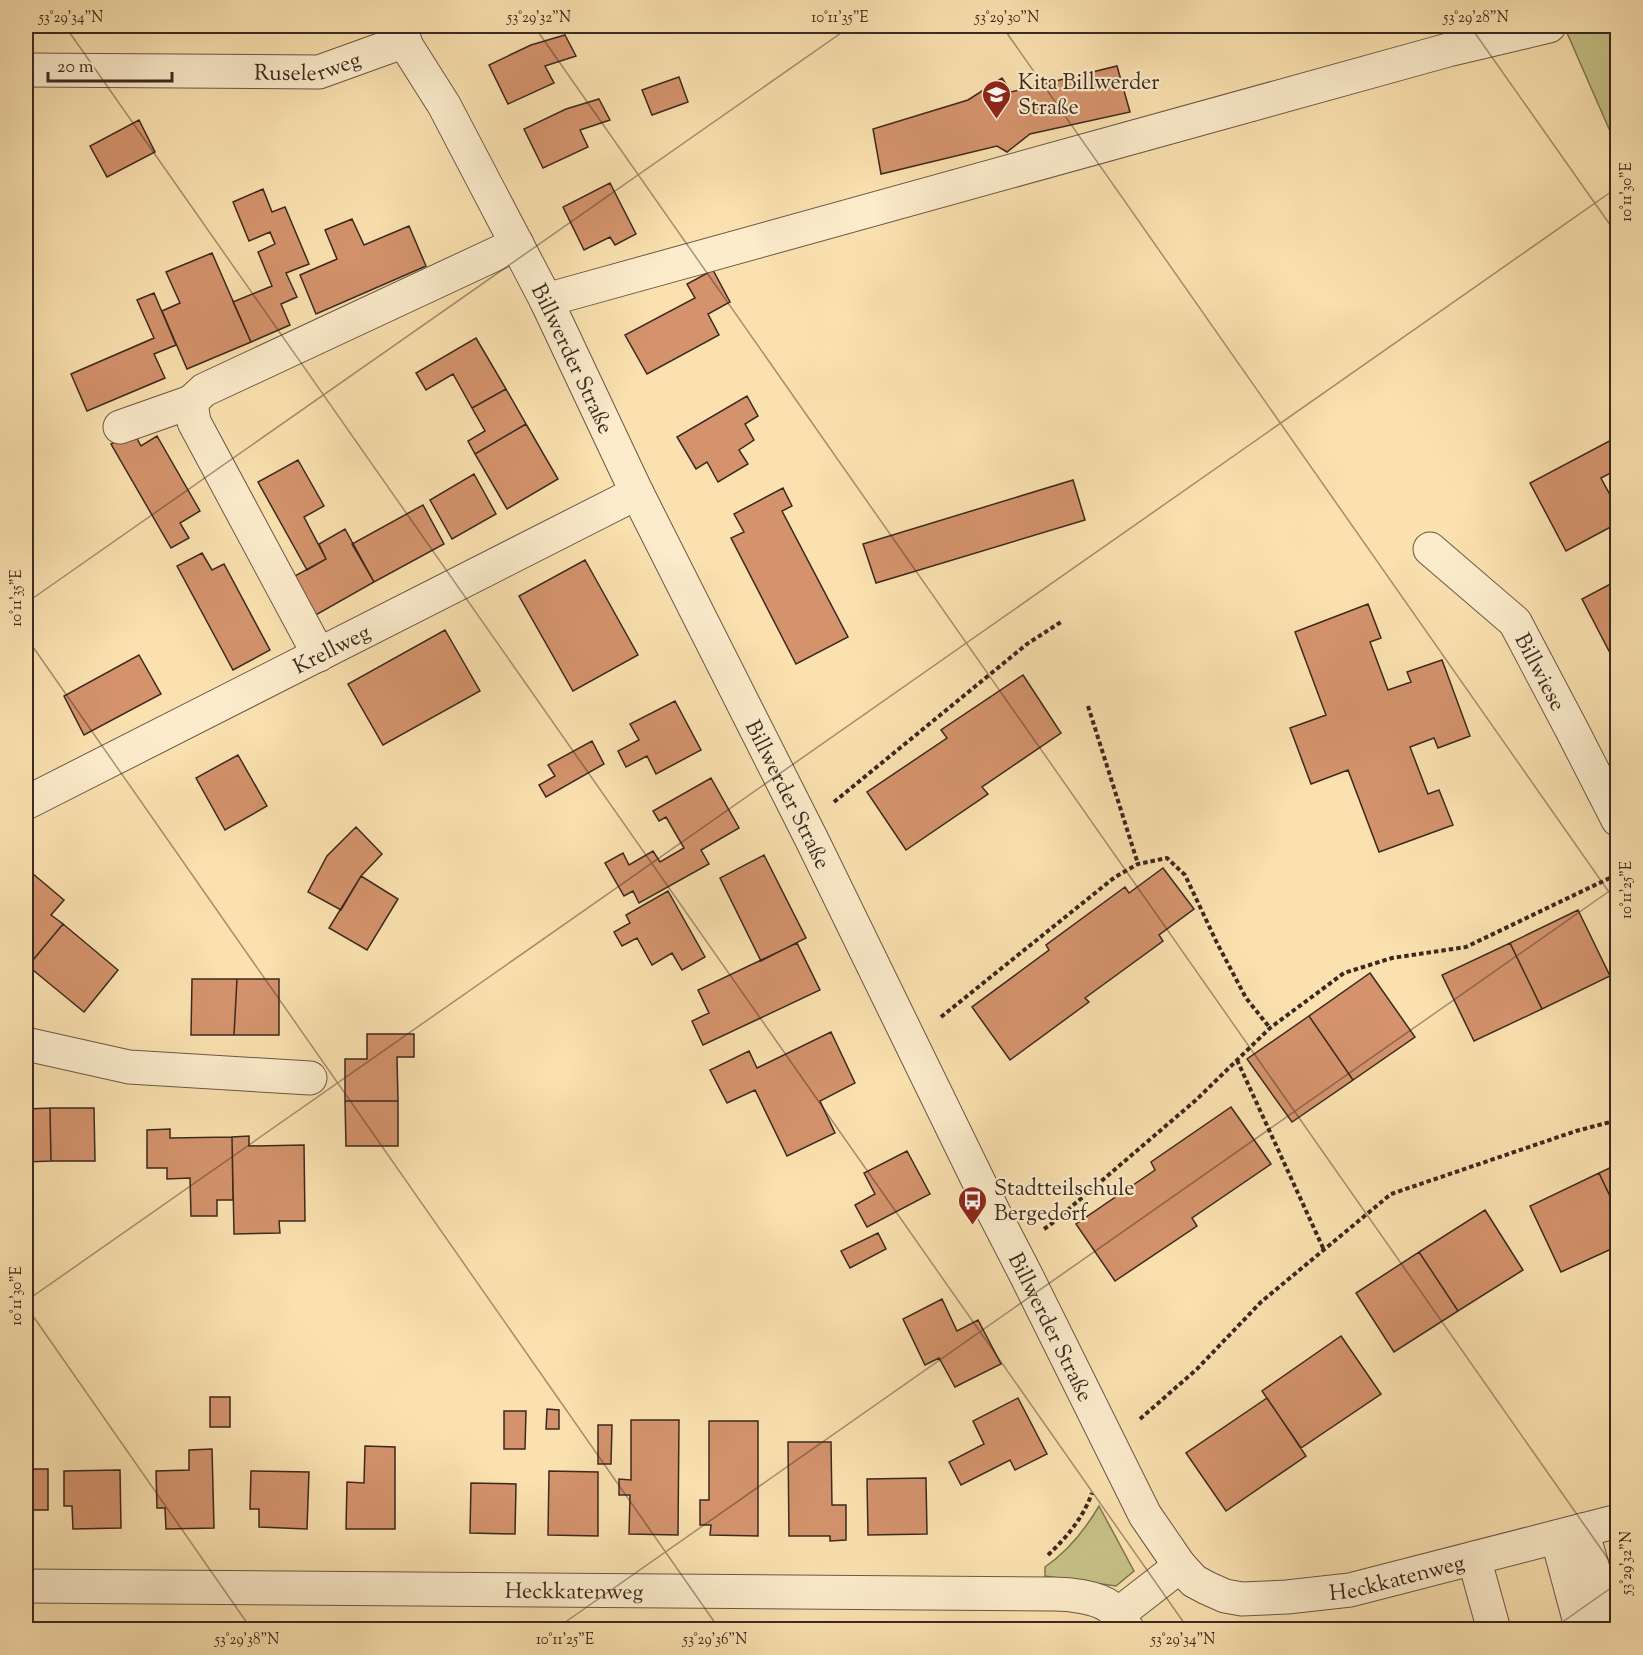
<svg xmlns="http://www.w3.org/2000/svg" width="1643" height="1655" font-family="'Sorts Mill Goudy',serif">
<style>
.green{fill:#c5c187;stroke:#807553;stroke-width:1.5}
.building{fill:#d4936d;stroke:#3b291f;stroke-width:1.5}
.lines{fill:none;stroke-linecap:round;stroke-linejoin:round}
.minor-casing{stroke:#6b5743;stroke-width:35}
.path{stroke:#3b291f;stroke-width:4;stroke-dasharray:4.5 3;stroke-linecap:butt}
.minor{stroke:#fceccc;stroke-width:33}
.ticks{fill:none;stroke:#3b291f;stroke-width:1.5;stroke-opacity:0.45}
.labels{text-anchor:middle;stroke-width:4.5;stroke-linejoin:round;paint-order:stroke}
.street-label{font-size:22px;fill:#3b291f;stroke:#fceccc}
.poi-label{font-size:22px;fill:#3b291f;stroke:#fceccc;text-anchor:start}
.neatline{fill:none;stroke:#3b291f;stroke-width:2}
.ticks-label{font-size:15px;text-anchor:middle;fill:#3b291f}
</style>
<rect width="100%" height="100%" fill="#fbe1b0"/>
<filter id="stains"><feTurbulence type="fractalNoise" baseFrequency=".00333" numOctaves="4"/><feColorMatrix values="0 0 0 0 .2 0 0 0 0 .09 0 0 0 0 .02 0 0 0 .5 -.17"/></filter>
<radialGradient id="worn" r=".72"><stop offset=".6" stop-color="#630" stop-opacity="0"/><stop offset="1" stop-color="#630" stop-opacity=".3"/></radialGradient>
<path class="green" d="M1564,26h53v121z
M1099,1506l35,65 -18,15 -71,-10v-9c23,-16 40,-37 54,-61z"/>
<path class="building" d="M565,35l11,21 -31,10 9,17 -46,21 -19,-39 42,-20z
M1117,66l13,46 -100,22 -23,18 -10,-6 -116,28 -8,-45 95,-29 34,-22 9,14z
M679,77l9,25 -36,13 -10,-25z
M599,99l11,21 -30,10 8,17 -45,21 -19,-39 42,-20z
M139,120l16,32 -48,25 -17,-31z
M610,183l26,51 -21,11 -5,-8 -26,13 -21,-43z
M263,189l9,23 13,-5 24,57 -23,9 11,24 -16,7 9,21 -39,17 -18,-40 39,-16 -14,-34 17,-8 -5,-12 -21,9 -16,-39z
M352,219l12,26 45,-19 17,40 -110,48 -16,-39 37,-16 -12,-29z
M212,253l39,89 -64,27 -25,-58 18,-8 -14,-31z
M713,270l17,32 -22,12 11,21 -72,39 -22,-39 70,-37 -8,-14z
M154,293l22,52 -22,9 11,24 -78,33 -16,-37 83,-36 -17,-38z
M476,338l30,51 -34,19 -19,-34 -27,16 -10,-17z
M506,389l20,35 -51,30 -7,-13 17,-10 -13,-23z
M747,396l11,20 -13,8 9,16 -15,10 9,14 -30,18 -11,-20 -11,7 -19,-32z
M526,424l32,55 -51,30 -32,-55z
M133,431l8,15 16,-10 43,75 -20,12 9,15 -18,10 -60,-104z
M1617,437l1,32 -17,9 17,32v13l-52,28 -36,-68z
M298,460l26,46 -20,11 22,42 -19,11 -49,-88z
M474,474l22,40 -44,25 -22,-39z
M1073,480l12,40 -209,63 -13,-39z
M783,488l9,18 -10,5 66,126 -52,27 -65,-126 13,-6 -10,-18z
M423,505l21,39 -70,38 -22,-38z
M345,529l29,53 -60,34 -21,-39 33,-18 -7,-15z
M202,553l10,17 12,-6 46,86 -37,20 -56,-104z
M585,560l53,95 -65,36 -54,-95z
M1618,580v66l-9,5 -27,-52z
M1368,604l13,34 -11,4 18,48 23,-8 -4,-10 35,-12 28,76 -32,12 -4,-10 -24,9 18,47 11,-4 14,35 -74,27 -31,-82 -37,14 -21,-56 36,-13 -31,-83z
M445,630l35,61 -97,54 -35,-61z
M139,655l22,39 -77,41 -20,-39z
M1023,675l38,58 -79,54 6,7 -82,56 -39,-58 80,-54 -6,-8z
M675,701l26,49 -45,24 -9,-18 -21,11 -8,-16 21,-11 -9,-16z
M592,741l12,23 -58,33 -7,-12 16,-9 -7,-11z
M238,755l29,51 -42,24 -29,-52z
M711,778l28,50 -38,22 8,14 -70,39 -6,-12 -9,5 -19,-33 18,-10 6,12 24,-14 7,11 24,-14 -18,-31 -7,4 -6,-10z
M356,827l26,27 -21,22 -20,34 -33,-18 19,-36z
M764,855l42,83 -45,23 -41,-83z
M26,868l38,32 -13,15 12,9 -35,42 -2,-3z
M1163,868l31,41 -35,26 4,6 -78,57 4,4 -79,58 -38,-53 77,-57 -3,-5 79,-58 4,6z
M361,876l37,23 -31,51 -38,-22z
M668,891l37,66 -23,13 -10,-17 -20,12 -15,-27 -15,8 -8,-14 16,-9 -4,-8z
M1578,910l32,66 -68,33 -32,-66z
M63,924l55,46 -34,42 -56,-46z
M797,943l23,47 -117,55 -11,-24 17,-8 -11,-23z
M1510,943l32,66 -68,32 -32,-66z
M1370,973l45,64 -62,43 -44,-64z
M192,979h45l-3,56h-43z
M237,979h42v56h-45z
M1309,1016l44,64 -61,42 -45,-63z
M831,1032l24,51 -35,18 15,32 -48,23 -32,-66 -28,13 -17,-33 39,-19 8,17z
M367,1034h47v23h-17l1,44h-53v-42h22z
M345,1101h53v45h-52z
M1231,1107l40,57 -79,54 5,8 -82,55 -39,-57 79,-54 -4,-8z
M50,1108l1,53 -25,1v-53z
M50,1108h44l1,53h-44z
M170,1129v9l62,-1 1,63h-16v16h-26l-1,-38 -23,1v-11h-20v-38z
M249,1136v10l55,-1 1,76h-26l1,12 -46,1 -2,-97z
M907,1151l23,43 -63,33 -12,-22 20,-11 -11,-21z
M1618,1164v49l-19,-40z
M1599,1173l19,40v33l-57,26 -31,-66z
M1485,1210l38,60 -65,41 -39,-59z
M878,1233l8,16 -36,19 -9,-17z
M1419,1252l39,59 -64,41 -38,-59z
M942,1299l15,32 21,-11 23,44 -46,23 -16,-29 -14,7 -22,-46z
M1341,1336l40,58 -80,54 -39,-57z
M210,1397h20v30h-20z
M1018,1398l29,56 -32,16 -5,-10 -49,25 -12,-23 35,-18 -11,-23z
M1267,1398l39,58 -80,55 -40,-58z
M547,1409l12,1v19h-13z
M504,1411h22l-1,38h-21z
M631,1420h48l-1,115 -49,-1 1,-39h-11v-16l12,1z
M709,1421h49v115l-48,-1 1,-10h-11v-25h9z
M598,1425h14l-1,39h-13z
M26,1437h2v32h20v41h-21v18h-1z
M788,1442h43l1,63h14v35l-16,1v-5h-41z
M365,1446l30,1v82h-49l1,-47 17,1z
M212,1449l2,79 -48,1 -1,-21h-8l-1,-37 33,-1v-20z
M120,1470l1,58 -48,1 -1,-23h-8v-35z
M251,1471l58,1 -2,57 -48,-2v-18h-9z
M549,1471l49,1v64l-50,-1z
M926,1478l1,56 -59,1 -1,-56z
M471,1483l45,1 -1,50 -45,-1z
M1570,1620l2,10h-40l9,-3z"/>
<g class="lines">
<defs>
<g id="minor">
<path id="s1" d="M394,26l50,79 102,195 91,193 175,347 182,373 32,62 119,240 35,51 14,15 13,7 18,8 17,3 45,-2 63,-7 268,-69"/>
<path id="s2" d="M26,70l293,2 86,-31"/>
<path d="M546,300l902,-250 101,-24"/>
<path d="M120,427l71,-25"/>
<path id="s3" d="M1430,549l85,73 57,108 46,90"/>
<path d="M319,655l-125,-233 -3,-20 13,-12 313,-146"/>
<path id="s4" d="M26,803l611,-310"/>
<path d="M26,1044l103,23 181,11"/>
<path d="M1582,1530l28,100"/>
<path d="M1557,1537l25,93"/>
<path d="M1474,1558l20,72"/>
<path id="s5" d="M26,1586l1028,8c15,0 43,3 56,13 7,5 12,15 18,23"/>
<path d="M1117,1615l63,-49"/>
</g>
</defs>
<use href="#minor" class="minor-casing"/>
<path class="path" d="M1088,706l50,158
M834,802l193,-158 34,-22
M941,1017l174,-140 23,-13 29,-6 18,17 32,68 29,55 24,30
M1237,1060l87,190
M1044,1229l6,-4 146,-125 74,-72 74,-55 48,-15 74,-11 152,-73
M1140,1419l57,-50 64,-67 130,-108 185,-63 42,-11
M1048,1555c19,-18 35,-37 44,-62"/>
<use href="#minor" class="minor"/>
</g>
<path class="ticks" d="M65,26l1124,1604M534,26l1084,1547M1002,26l616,879M1470,26l148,210M26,603l825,-577M26,637l694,993M26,1301l1592,-1114M26,1306l226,324M554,1630l1064,-745M1551,1630l67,-47"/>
<defs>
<symbol id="school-pin" viewBox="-11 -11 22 30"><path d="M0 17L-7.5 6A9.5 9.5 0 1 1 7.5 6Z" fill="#8f2418" stroke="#fceccc"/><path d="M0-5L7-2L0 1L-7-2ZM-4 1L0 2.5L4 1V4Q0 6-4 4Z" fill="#fff"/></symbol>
<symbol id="bus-pin" viewBox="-11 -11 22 30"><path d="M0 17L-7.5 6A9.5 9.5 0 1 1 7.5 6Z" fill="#8f2418" stroke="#fceccc"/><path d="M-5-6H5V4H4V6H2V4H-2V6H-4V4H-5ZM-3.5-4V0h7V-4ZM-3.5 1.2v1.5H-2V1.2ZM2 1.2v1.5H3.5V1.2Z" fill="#fff"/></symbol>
</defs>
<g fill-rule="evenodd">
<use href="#school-pin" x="980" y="78" width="33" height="45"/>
<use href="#bus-pin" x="956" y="1184" width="33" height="45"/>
</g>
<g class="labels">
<g class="street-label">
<text dy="8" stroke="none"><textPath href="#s2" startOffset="282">Ruselerweg</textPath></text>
<text dy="8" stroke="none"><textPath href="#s1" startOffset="378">Billwerder Straße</textPath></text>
<text dy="8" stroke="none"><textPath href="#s4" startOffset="342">Krellweg</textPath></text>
<text dy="8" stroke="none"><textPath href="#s3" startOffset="168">Billwiese</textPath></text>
<text dy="8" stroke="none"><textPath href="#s1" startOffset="864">Billwerder Straße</textPath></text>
<text dy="8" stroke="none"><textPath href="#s1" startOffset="1458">Billwerder Straße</textPath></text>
<text dy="8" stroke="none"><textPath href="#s1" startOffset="1959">Heckkatenweg</textPath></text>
<text dy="8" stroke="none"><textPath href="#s5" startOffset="548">Heckkatenweg</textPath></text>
</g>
<g class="poi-label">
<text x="1018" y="89">Kita Billwerder<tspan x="1018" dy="25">Straße</tspan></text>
<text x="994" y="1195">Stadtteilschule<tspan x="994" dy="25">Bergedorf</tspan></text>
</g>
</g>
<rect width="1643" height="1655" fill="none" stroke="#fbe1b0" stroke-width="66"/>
<path d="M48 72v9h124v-9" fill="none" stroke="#3b291f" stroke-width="3"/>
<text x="57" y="72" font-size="18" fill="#3b291f" stroke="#fceccc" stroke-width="4.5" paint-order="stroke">20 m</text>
<rect x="33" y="33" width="1577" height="1589" class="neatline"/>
<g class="ticks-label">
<text x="71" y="22">53°29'34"N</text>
<text x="539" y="22">53°29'32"N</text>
<text x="840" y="22">10°11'35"E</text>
<text x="1007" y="22">53°29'30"N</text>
<text x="1476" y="22">53°29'28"N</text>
<text transform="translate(1626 192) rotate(-90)" y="5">10°11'30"E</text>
<text transform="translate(16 598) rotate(-90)" y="5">10°11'35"E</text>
<text transform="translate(1626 890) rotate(-90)" y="5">10°11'25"E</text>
<text transform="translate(16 1296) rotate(-90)" y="5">10°11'30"E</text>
<text transform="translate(1626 1563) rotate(-90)" y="5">53°29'32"N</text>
<text x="247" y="1644">53°29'38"N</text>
<text x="565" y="1644">10°11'25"E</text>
<text x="715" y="1644">53°29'36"N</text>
<text x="1183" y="1644">53°29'34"N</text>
</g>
<rect width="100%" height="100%" filter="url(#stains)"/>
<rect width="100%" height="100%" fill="url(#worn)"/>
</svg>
